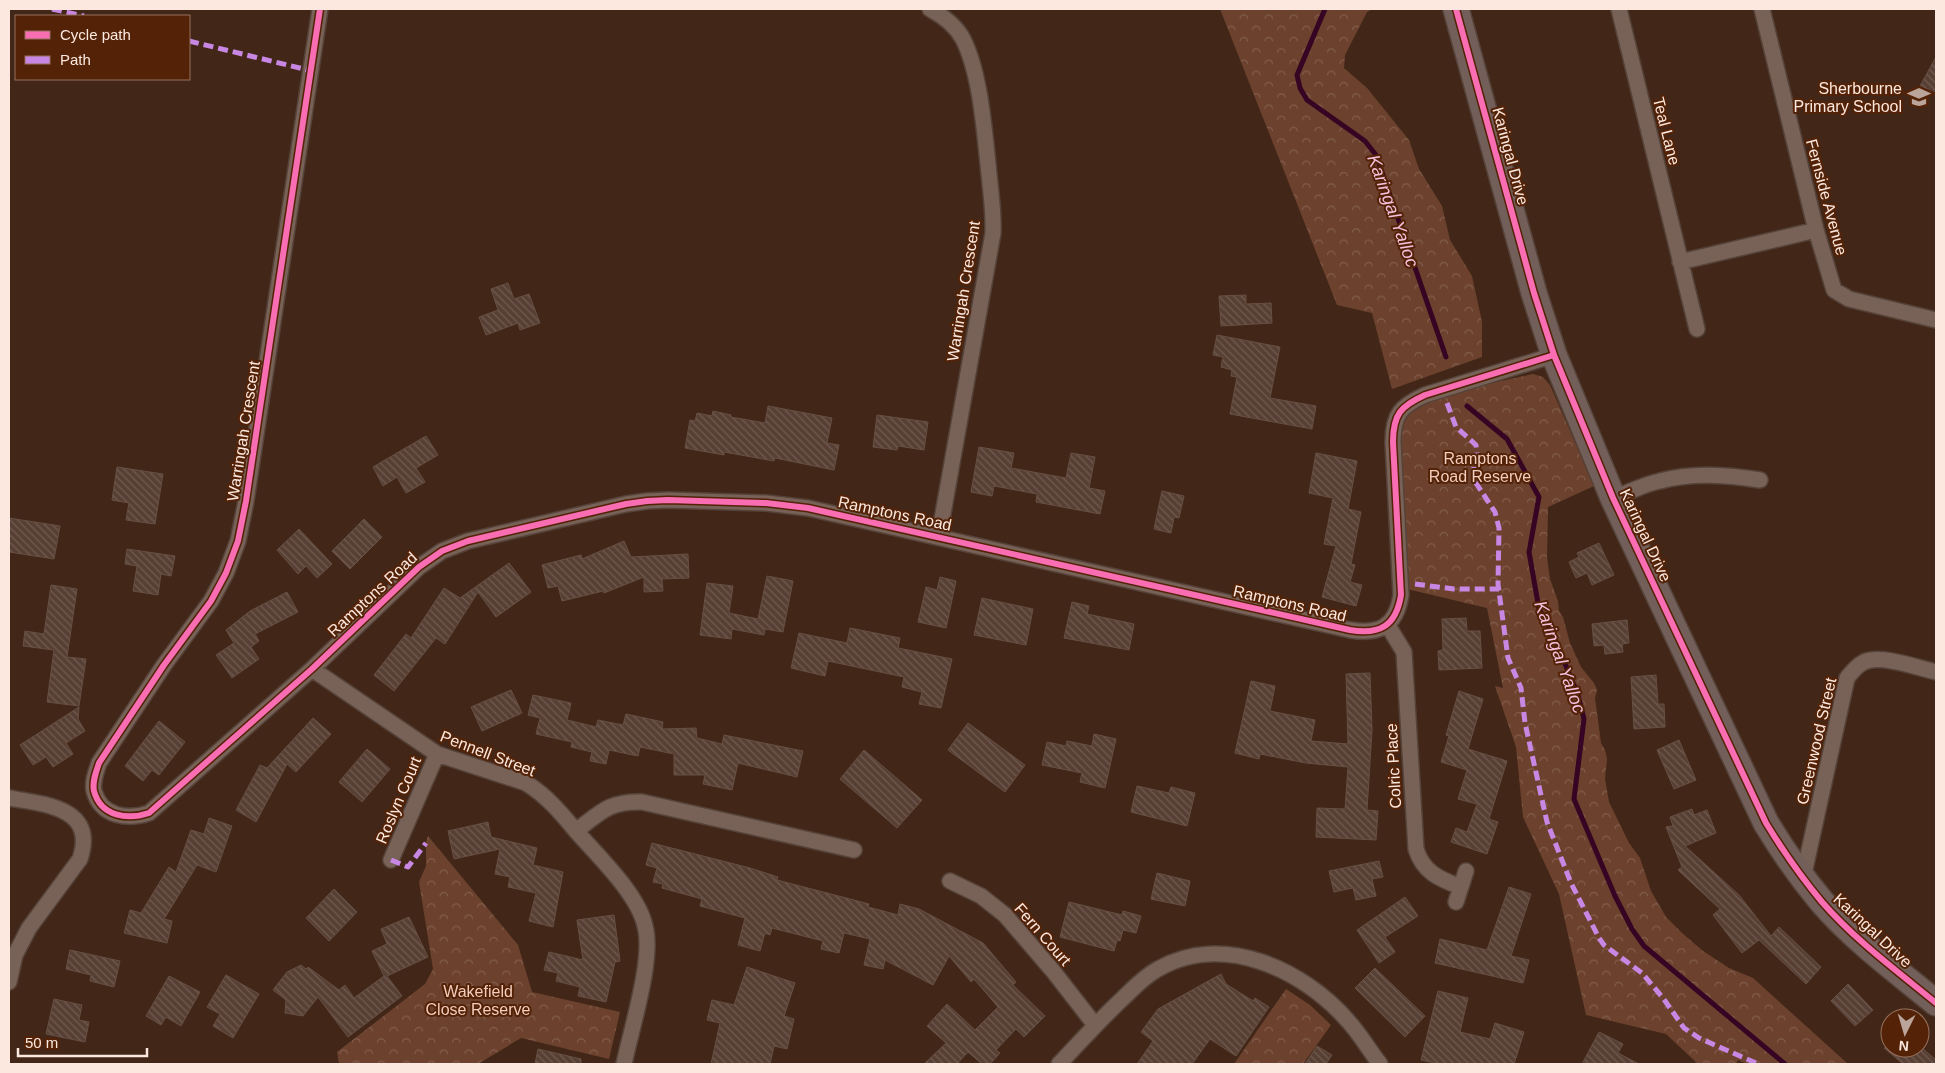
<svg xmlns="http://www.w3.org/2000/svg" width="1945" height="1073" font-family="Helvetica,sans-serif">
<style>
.forest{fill:url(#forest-crowns)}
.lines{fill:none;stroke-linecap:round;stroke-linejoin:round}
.stream{stroke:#360523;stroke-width:5}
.building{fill:url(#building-back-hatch);stroke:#664f43}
.street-casing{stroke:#554239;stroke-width:18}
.primary-casing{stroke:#554239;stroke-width:28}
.street{stroke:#786257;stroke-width:15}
.primary{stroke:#735f59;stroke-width:25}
.quiet{stroke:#c787e3;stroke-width:5;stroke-dasharray:10 5;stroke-linecap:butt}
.cycleway-casing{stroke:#532207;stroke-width:9}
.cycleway{stroke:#f96db3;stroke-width:6}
.labels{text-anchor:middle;stroke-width:4;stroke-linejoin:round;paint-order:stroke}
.poi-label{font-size:16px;fill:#fce8df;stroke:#532207;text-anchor:end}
.street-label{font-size:16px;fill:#fce8df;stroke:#532207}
.park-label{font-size:16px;fill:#f3cdbd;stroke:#532207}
.water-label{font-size:18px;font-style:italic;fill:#f5bfdc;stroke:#532207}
</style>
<defs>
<pattern id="forest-crowns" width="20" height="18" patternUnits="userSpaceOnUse" patternTransform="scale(1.25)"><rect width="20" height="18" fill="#6c422e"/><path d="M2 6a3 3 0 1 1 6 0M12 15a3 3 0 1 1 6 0" fill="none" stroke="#825d4c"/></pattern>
<pattern id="building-back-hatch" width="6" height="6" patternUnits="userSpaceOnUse" patternTransform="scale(1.25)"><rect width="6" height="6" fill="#573f34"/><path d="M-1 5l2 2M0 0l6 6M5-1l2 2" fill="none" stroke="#705b51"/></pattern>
</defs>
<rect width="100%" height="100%" fill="#422718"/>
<path class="forest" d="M1220,9h152l-5,3 -22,43 -1,13 23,20 42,52 10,29 23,37 8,34 22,36 10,46v35l-90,32 -20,-76 -35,-8z
M1533,374l10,3 7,8 44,101 -46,21 -1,51 3,21 8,22 1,10 4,6 7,26 11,24 13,16 3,7 -2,8 6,45 4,7 2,9 -2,20 4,23 20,41 11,15 11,33 15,26 16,16 21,18 26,17 24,10 95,86h-101l-9,-4 -2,4h-43l3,-2 -30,-28 -80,-19 -27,-121 -36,-77 -7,-70 -21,-61 8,2 -16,-80 -80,-19 -7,-153c0,-16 9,-25 22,-32l61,-19z
M428,836l90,109 14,47 88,20 -11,47 -88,-21 -43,26h-139l-2,-12 88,-68 8,-15 -14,-87 7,-16v-23z
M1286,989l24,16 21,20 -28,39h-69z"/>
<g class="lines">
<path class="stream" d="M1325,9l-28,66 3,13 7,12 58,41 11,14 70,202
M1467,406l40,33 32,58 -10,55 10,57 17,33 22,53 6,24 -10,80 41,97 17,33 12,17 141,118"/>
</g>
<path class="building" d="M1936,57v38l-16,-9z
M508,283l6,16 15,-5 11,29 -20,7 -2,-7 -32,12 -7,-18 19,-7 -7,-21z
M1246,295v9l25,-1 1,20 -51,3 -2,-30z
M1217,335l63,12 -10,51 46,8 -4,23 -82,-15 7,-37 -6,-1 1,-6 -11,-3 2,-10 -10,-2z
M768,406l64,12 -5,25 12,2 -5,25 -59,-12 -1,3 -50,-9v3l-39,-7 5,-28 5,1 2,-8 15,3 1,-5 18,4v2l34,6z
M877,415l51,7 -4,28 -26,-4 -1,4 -24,-3z
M426,436l12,19 -22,13 9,14 -19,11 -9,-16 -14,9 -10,-19z
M979,447l35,6 -3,15 55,10 5,-25 24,4 -6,31 16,3 -5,23 -64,-12 1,-8 -43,-8 -2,10 -21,-4z
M1316,453l41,8 -9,48 13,3 -10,52 4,1 -5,17 12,3 -6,21 -34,-9 14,-51 -12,-2 9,-46 -24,-5z
M117,467l46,7 -8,50 -29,-4 3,-17 -17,-3z
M1162,491l22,5 -5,22 -5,-1 -3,16 -17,-4z
M9,518l51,8 -6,33 -45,-7z
M364,519l18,18 -32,32 -18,-18z
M299,529l33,35 -15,14 -11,-12 -8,8 -21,-24z
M624,541l7,16 57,-3 1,24 -27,1 1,12 -19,1v-15l-40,16 -1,-2 -41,10 -4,-15 -10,2 -6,-23 39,-10 1,4z
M1599,543l15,32 -22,10 -5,-12 -11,5 -7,-16 10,-5 -2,-4z
M127,549l48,7 -4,20 -10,-2 -3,21 -25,-4 4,-25 -12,-2z
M509,563l22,29 -35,25 -18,-25 -33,52 -9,-6 -42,53 -20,-16 32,-41 5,4 33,-50 16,10z
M767,576l26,5 -10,51 -18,-3 -1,6 -32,-6 -1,10 -31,-4 7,-52 26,3 -4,27 29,6z
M940,577l16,4 -10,47 -28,-6 8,-35 11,3z
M51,585l26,4 -10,68 19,2 -7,47 -32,-4 7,-52 -31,-4 2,-15 19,3z
M287,592l11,20 -43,22 4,7 -8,6 8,12 -27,19 -16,-23 18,-12 -8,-13 24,-19z
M982,598l51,11 -7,36 -52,-10z
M1072,602l17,4 -2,8 47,10 -5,26 -65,-12z
M1466,618l1,13h13l2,37 -43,2 -1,-19 5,-1 -1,-31z
M1627,620l2,23 -7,1 1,8 -18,2 -1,-9 -10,1 -2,-22z
M850,628l50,10 -2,10 54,11 -11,49 -22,-4 3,-12 -20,-5 2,-10 -76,-16 -3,15 -34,-8 8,-35 48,10z
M1370,673l2,57 -5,80 11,1 -2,29 -60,-3 1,-29 28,1 3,-42 -42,-4 -46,-9 -1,5 -24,-6 16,-72 24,5 -5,25 45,9 -4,21 37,3 -2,-70z
M1656,675l2,29h6l1,23 -31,2 -3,-52z
M511,690l11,23 -40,18 -11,-24z
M1459,691l24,8 -15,50 39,12 -18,58 9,3 -11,32 -36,-12 5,-14 11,4 10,-28 -19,-5 9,-29 -26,-8 8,-26 -3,-1z
M533,695l38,8 -4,17 29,7 2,-7 25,5 3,-11 37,8 -1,7 34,-1 1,10 25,6 2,-9 79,16 -6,26 -59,-14 -6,27 -29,-6 2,-9h-31v-21l-34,-7 -2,9 -29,-6 -3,14 -16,-3 2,-9 -21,-5 1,-5 -36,-8 4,-16 -12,-3z
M79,707l-1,12 7,12 -19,12 7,11 -20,13 -7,-10 -13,8 -13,-20z
M313,718l18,16 -35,38 -9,-8 -31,58 -20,-12 24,-45 7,3z
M159,721l26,21 -26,33 -7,-5 -9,11 -18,-15z
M968,723l57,42 -20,27 -57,-42z
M1094,734l22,5 -11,49 -25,-6 2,-9 -40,-8 5,-23 19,4 1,-5 25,5z
M1679,740l17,40 -22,9 -17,-39z
M367,749l23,20 -28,33 -23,-20z
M864,750l58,50 -25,28 -57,-49z
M1137,786l32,7 2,-6 24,6 -8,33 -56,-14z
M1692,809l2,6 13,-5 9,23 -31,13 54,49 32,41 8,-9 42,40 -15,17 -47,-44 -17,13 -29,-38 7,-6 -42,-39 4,-3 -16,-40 7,-1 -3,-9z
M209,818l23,8 -16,46 -19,-7 -33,54 8,2 -5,22 -43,-10 6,-23 11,3 28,-46 7,5 15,-42 13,4z
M488,822l3,15 46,11 -4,17 30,7 -10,55 -24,-6 7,-28 -28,-6 2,-10 -15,-3 5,-25 -46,10 -6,-28z
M652,843l98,25 28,9 -1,3 92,24 -1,3 30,8 2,-11 19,5 64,34 33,39 -3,3 32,31 -21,21 -8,-8 -20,21 4,3 -10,11h-8l-14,-12 -11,12h-33l22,-21 -19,-17 20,-22 28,26 23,-23 -24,-28 -3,3 -22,-26 -16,29 -48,-25 -2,9 -19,-4 6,-26 -26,-6 -5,20 -18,-4 2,-8 -51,-13 -2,7 -5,-2 -5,18 -22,-6 7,-27 -45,-12 2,-7 -40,-11 1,-4 -10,-2 4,-14 -11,-3z
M1379,861l4,16 -11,2 4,17 -20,4 -3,-12 -19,4 -5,-21z
M1157,873l33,8 -5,25 -34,-7z
M1509,887l22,7 -20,62 18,4 -6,23 -88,-20 5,-24 47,11z
M334,889l23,23 -28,29 -23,-23z
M1405,897l13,19 -33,21 10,15 -16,11 -22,-33z
M1069,902l53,13 1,-4 18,5 -5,17 -13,-3 -3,11 -3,-1 -3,11 -54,-14z
M614,915l6,46 -5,1 -9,40 -28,-6 2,-9 -24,-6 2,-8 -14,-3 5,-18 34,8 -6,-40z
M409,917l19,40 -41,19 15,20 -54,41 -30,-40 -15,19 -18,-3 1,-13 -13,-10 14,-18 14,-7 5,4 2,-2 31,23 6,-5 9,13 30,-22 -12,-25 15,-7 -6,-15z
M70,950l50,11 -6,26 -24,-6 1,-6 -25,-6z
M747,967l48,16 -11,33 10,3 -7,30 -13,-3 -4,18h-59l9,-41 -13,-3 5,-20 22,5z
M1375,968l50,48 -20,21 -50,-49z
M1221,974l5,10 27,17 2,-3 14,9 -33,49 -26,-17 -18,25h-55l16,-23 -12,-9 17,-23z
M226,975l33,19 -26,44 -20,-12 7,-12 -13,-7z
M169,976l31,16 -19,34 -15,-9 -5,8 -15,-9z
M1848,984l25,26 -18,16 -24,-25z
M1438,991l30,7 -8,34 30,7 5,-16 29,9 -10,32h-75l-18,-4z
M54,999l28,6 -3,15 10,2 -4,20 -39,-8z
M1599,1032l24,12 -5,9 21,11h-57z
M1317,1046l15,9 -6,9h-21z
M1884,1048h38l14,12v4h-33z
M538,1049l43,10v5h-46z"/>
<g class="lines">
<defs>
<path id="street" d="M320,9l-74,492 -8,40 -12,32 -15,28 -47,64 -65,98c-3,9 -7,19 -5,28 7,26 34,29 55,22l163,-144 107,-102 23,-16 26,-10 158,-37 21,-3 21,-1 98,3 42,5 542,122c30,5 46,-4 51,-35l-8,-153c0,-28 8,-36 32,-47l129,-40
M930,9c13,7 26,17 33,30 17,34 21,88 25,125 2,23 6,46 5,69l-54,303
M1619,9l78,320
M1762,9l54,221 18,60 15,9 87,21
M1680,262l136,-32
M1613,498c15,-5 31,-14 47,-17 33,-9 67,-6 100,-1
M1387,624l17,28 12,197c7,23 23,30 45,38
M312,669l125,85 89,29c21,13 35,30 50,48 25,-19 33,-30 66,-29l212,48
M9,798c36,6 88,10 71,61l-51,69 -14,27 -6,27
M576,831c22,25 62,63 69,95 9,33 -14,103 -21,138
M391,860l46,-106
M1803,878l44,-200c5,-6 9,-12 17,-16 17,-8 54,6 72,10
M950,881l31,15 24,19 48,56 42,54
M1456,902l10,-31
M1059,1064c20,-21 40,-43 61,-63 12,-11 23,-24 38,-32 65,-37 145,0 190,52 12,13 21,29 32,43"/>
<path id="primary" d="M1456,9l78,284 20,62 59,143 153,325c17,28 35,54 56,79 33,38 75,69 114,101"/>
</defs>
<use href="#street" class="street-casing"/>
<use href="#primary" class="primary-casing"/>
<use href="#street" class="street"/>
<use href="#primary" class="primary"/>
<path class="quiet" d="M52,9l32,7
M189,41l123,30
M1447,403l9,24 20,18 1,9 -3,13v10l2,6 19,29 4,16 -1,56 10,74 13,30 4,35 22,99 24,61 28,55 5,7 38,28 21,25 21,30 15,10 59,26
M1415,584l39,5h45
M391,860l17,7 18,-24"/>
<defs>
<path id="cycleway" d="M320,9l-74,492 -8,40 -12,32 -15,28 -47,64 -65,98c-3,9 -7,19 -5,28 7,26 34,29 55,22l163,-144 107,-102 23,-16 26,-10 158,-37 21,-3 21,-1 98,3 42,5 542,122c30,5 46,-4 51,-35l-8,-153c0,-28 8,-36 32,-47l129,-40
M1456,9l78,284 20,62 59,143 153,325c17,28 35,54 56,79 33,38 75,69 114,101"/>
</defs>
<use href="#cycleway" class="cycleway-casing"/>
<use href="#cycleway" class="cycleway"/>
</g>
<defs>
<symbol id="school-bare" viewBox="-9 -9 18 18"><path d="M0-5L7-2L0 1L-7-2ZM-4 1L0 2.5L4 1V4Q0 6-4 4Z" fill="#bba499" stroke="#532207" stroke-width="2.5" paint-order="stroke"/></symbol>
</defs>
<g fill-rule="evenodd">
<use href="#school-bare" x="1903" y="81" width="32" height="32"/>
</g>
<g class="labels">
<g class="poi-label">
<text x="1902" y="94">Sherbourne<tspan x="1902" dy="18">Primary School</tspan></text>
</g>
<g class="street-label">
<text transform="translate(1667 131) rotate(76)" y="6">Teal Lane</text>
<text transform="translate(1511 156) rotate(75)" y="6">Karingal Drive</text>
<text transform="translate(1827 197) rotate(75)" y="6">Fernside Avenue</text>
<text transform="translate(963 291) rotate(-81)" y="6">Warringah Crescent</text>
<text transform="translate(243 431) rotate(-81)" y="6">Warringah Crescent</text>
<text transform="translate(895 513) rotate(12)" y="6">Ramptons Road</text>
<text transform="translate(1646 535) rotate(65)" y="6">Karingal Drive</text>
<text transform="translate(372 594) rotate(-43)" y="6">Ramptons Road</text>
<text transform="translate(1290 603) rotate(13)" y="6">Ramptons Road</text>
<text transform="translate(1816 741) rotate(-77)" y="6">Greenwood Street</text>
<text transform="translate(488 753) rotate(21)" y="6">Pennell Street</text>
<text transform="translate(1393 766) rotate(-93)" y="6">Colric Place</text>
<text transform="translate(398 800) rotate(-67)" y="6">Roslyn Court</text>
<text transform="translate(1873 930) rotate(43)" y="6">Karingal Drive</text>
<text transform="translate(1043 934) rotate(49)" y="6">Fern Court</text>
</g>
<g class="park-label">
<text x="1480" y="464">Ramptons<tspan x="1480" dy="18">Road Reserve</tspan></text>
<text x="478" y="997">Wakefield<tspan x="478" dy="18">Close Reserve</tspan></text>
</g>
<g class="water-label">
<text transform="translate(1393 211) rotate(70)" y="6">Karingal Yalloc</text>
<text transform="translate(1560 657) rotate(70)" y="6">Karingal Yalloc</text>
</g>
</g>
<rect width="1945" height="1073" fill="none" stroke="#fce8df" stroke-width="20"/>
<rect x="15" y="15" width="175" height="65" fill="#532207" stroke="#97715d"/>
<rect x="25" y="31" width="25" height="8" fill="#f96db3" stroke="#97715d"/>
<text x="60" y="40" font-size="15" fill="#fce8df">Cycle path</text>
<rect x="25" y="56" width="25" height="8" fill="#c787e3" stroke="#97715d"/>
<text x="60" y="65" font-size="15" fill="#fce8df">Path</text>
<g transform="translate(1905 1033) rotate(185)"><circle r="24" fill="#532207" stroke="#97715d"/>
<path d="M0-4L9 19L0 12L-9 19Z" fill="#bba499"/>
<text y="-8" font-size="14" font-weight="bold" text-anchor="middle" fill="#fce8df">N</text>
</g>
<path d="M18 1048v8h129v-8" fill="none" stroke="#fce8df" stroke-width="2.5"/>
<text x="25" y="1048" font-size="15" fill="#fce8df" stroke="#532207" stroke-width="4" paint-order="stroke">50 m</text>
</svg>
